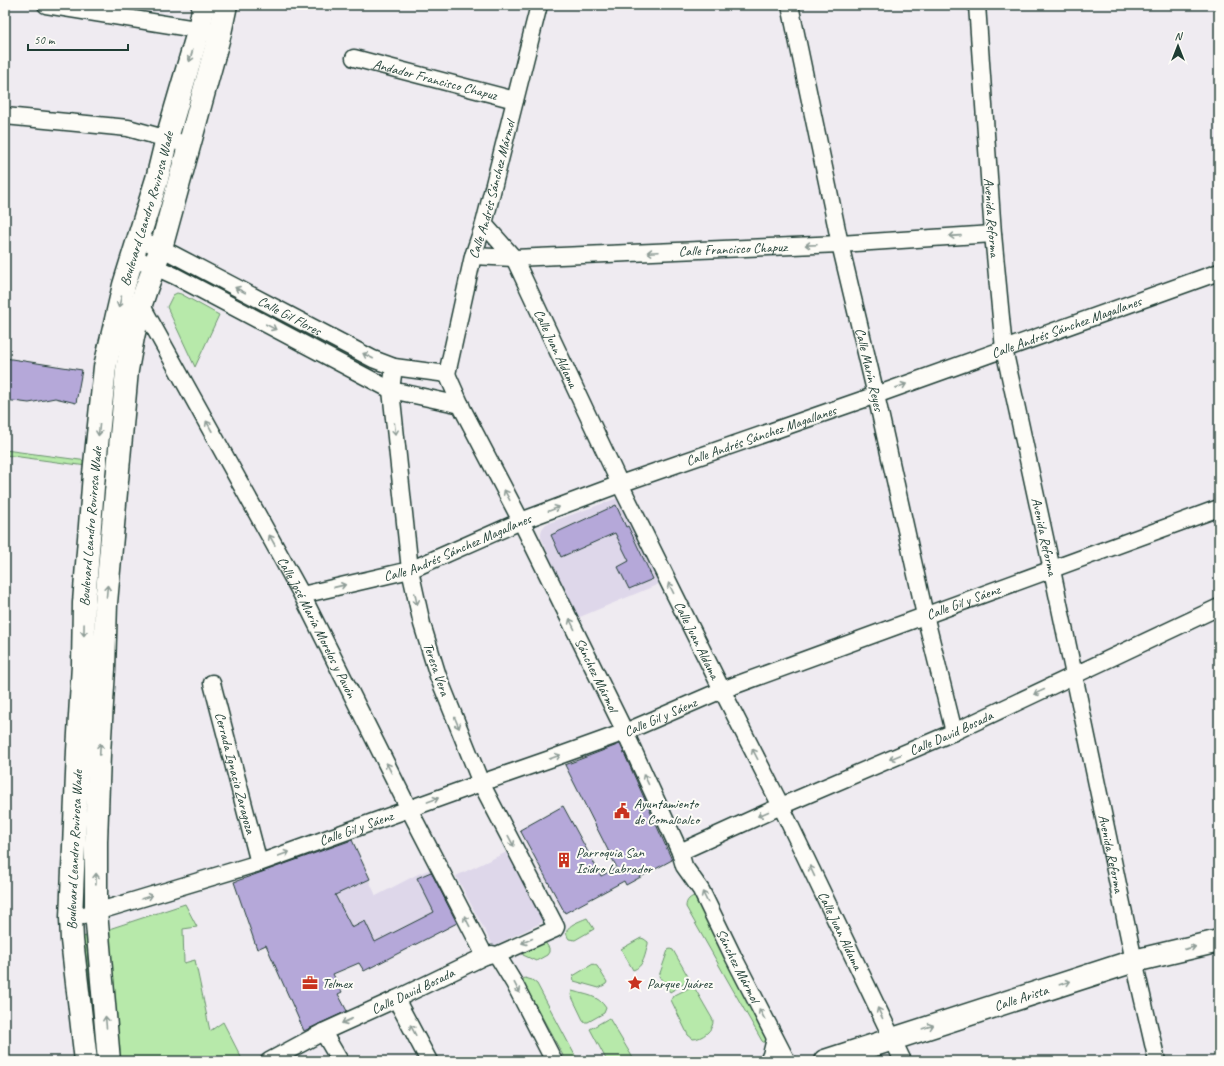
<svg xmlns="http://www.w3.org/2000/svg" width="1224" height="1066" font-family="Caveat,sans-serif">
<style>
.built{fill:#ded7ea}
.green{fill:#b7e9aa;stroke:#6b936f}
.building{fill:#b5a8d9;stroke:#1f3d34}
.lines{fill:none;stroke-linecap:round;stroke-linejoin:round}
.street-casing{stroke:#1f3d34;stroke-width:19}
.secondary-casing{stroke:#1f3d34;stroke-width:25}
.street{stroke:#fdfcf7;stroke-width:16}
.secondary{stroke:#fdfcf7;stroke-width:22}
.oneway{stroke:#8e9c96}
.labels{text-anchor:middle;stroke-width:4;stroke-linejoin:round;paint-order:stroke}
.street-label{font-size:14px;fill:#1f3d34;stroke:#fdfcf7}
.poi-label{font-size:14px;fill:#1f3d34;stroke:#fdfcf7;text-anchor:start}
</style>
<rect width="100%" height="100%" fill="#efebf1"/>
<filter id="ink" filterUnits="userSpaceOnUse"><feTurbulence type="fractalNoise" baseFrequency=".025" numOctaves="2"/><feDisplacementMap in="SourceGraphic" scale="8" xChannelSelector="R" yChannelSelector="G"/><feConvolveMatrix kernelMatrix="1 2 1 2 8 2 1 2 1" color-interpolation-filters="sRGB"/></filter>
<g filter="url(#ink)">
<path class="built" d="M618,498h4l37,86 -84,35 -34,-82v-4l1,-4 4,-5z
M351,840l25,56 40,-21 20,-8 26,54 -98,50 -29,-54 -78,32 -23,-67z
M509,851l36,70 -52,25 -37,-70z"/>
<path class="green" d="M177,293l4,1 38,21 -24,52 -28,-60 6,-12z
M5,450l90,12 -1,5 -89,-12z
M697,895l72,147 -4,1 -3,-2 -76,-134c0,-7 4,-10 11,-12z
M185,904l12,23 -14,2 1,34 11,-3 15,71 13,-9 20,39h-125l-9,-132z
M587,918l7,11 -19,11 -6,-1c-9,-12 9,-17 18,-21z
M86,936l10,125 -14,-124z
M641,938l3,1 4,3v2c-3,10 -4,23 -15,26l-12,-21z
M545,942l4,6v4l-2,3 -11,6 -13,-6 -1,-5z
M670,949l3,1 17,30 -20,12 -11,-16 8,-23 1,-3z
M593,964l4,2 10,16 -1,2 -7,4 -25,-7 -1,-5z
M525,978l7,2 5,4 41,77h-12l-43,-79v-3z
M691,987h3l19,33c1,10 -11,19 -20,19l-5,-4 -17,-35 2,-4z
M572,991c14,4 26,4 34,17l-2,5 -16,9h-4l-13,-27z
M609,1018l24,40v3h-26l-17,-32z"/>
<path class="building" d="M5,358l77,12 -6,33 -21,-5 -26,5 -24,-3z
M616,505l10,22 2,-1 25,53 -24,10 -11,-22 11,-6 -14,-28 -54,24 -10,-22z
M620,744l52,116 -46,25 -2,-4 -59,32 -45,-83 43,-24 38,70 16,-8 -52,-103z
M352,840l18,39 -35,16 17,33 13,-7 10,21 59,-30 -17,-34 14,-6 26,51 -93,48 -5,-8 -26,11 9,18 -4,2 9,17 -43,20 -38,-86 -9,4 -23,-67z"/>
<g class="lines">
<defs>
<g id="street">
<path d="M46,5l162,26"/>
<path id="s1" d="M790,5l50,239 36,151 49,220 29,117"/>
<path id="s2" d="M977,5l16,229 11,115 48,221 82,391 23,100"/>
<path id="s3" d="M354,58l161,42"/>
<path d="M5,116l123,12 61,17"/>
<path id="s4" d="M484,224l30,34 106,226 102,206 59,116 122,255"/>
<path id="s5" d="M139,239l22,9 212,111 21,8 53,7"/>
<path id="s6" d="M473,256l41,2 326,-14 153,-10"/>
<path d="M133,257l42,19 216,114 70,15"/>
<path id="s7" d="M141,304l161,291 107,214 76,147"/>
<path id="s8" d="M447,374l16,36 58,111 104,211 55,120 4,14 17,24 32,66 54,105"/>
<path id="s9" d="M447,374l26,-118 11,-32 55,-219"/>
<path id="s10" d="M302,595l108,-25 111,-49 99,-37 256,-89 343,-123"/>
<path id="s11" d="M212,683l47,180"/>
<path id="s12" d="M680,852l101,-46 173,-74 265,-125"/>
<path id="s13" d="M71,918l25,-6 163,-49 222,-80 69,-24 75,-27 97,-42 497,-182"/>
<path d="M497,955l17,28 40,78"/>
<path d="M396,999l33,62"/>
<path d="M323,1032l17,29"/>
<path id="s14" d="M269,1061l54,-29 73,-33 89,-43 7,-2 5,1 58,-26 1,-2 -75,-144 -43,-107 -16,-52 -12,-54 -19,-180 3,-23"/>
<path d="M768,1061l3,-6 4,-16"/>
</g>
<g id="secondary">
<path id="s15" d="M86,1061l-14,-121 -1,-22 7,-167 5,-86 1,-62 10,-129 11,-107 19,-82 33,-106 10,-41 32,-109 5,-24"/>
<path d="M109,1061l-13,-149v-70l3,-88 5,-85 2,-66 21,-233 6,-33 8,-33 5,-15 15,-41 59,-215 6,-28"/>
<path id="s16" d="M825,1061l309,-100 85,-20"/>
</g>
</defs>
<use href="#street" class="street-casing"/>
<use href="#secondary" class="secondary-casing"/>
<use href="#street" class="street"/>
<use href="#secondary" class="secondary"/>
</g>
<defs><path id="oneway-shaft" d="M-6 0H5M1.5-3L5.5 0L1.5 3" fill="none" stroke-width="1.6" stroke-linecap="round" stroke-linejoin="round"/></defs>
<g class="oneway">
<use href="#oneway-shaft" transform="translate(191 56) rotate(106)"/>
<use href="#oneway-shaft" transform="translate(955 236) rotate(176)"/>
<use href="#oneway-shaft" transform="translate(811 245) rotate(178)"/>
<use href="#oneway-shaft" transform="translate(653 252) rotate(178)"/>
<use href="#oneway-shaft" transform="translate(240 290) rotate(-152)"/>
<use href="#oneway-shaft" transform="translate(120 302) rotate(104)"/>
<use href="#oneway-shaft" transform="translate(271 327) rotate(28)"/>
<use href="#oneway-shaft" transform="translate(368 356) rotate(-153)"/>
<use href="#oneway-shaft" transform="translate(901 386) rotate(-20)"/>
<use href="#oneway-shaft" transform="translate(209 426) rotate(-119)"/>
<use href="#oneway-shaft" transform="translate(395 429) rotate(84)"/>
<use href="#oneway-shaft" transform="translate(99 430) rotate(96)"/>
<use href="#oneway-shaft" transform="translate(507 495) rotate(-118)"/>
<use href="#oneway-shaft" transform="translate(554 509) rotate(-21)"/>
<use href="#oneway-shaft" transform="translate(272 540) rotate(-119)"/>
<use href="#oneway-shaft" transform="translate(340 586) rotate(-13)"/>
<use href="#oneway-shaft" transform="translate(671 588) rotate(-116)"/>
<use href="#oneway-shaft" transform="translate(107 591) rotate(-85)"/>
<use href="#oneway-shaft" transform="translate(416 599) rotate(78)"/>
<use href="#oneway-shaft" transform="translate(572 624) rotate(-116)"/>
<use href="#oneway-shaft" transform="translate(84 630) rotate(91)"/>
<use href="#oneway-shaft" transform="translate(1039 692) rotate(155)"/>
<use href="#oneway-shaft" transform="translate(457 723) rotate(68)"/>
<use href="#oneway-shaft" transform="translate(100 749) rotate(-87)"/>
<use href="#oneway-shaft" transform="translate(755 754) rotate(-117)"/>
<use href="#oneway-shaft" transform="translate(555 757) rotate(-20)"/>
<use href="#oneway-shaft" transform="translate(895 757) rotate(157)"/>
<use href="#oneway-shaft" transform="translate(389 768) rotate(-117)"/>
<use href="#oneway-shaft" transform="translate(646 779) rotate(-115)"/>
<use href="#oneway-shaft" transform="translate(433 800) rotate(-20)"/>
<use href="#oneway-shaft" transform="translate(763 814) rotate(156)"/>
<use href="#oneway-shaft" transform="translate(511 841) rotate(62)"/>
<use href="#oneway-shaft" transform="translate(284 854) rotate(-20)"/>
<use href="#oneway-shaft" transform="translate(812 871) rotate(-115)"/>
<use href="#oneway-shaft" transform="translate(96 879) rotate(-89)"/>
<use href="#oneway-shaft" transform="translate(147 897) rotate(-17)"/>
<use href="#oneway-shaft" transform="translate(705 897) rotate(-116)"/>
<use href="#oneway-shaft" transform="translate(467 921) rotate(-117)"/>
<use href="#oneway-shaft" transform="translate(527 941) rotate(156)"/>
<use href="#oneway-shaft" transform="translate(1190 948) rotate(-13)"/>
<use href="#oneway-shaft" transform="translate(1065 983) rotate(-18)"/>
<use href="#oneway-shaft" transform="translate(517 988) rotate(63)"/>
<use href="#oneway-shaft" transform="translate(880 1013) rotate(-115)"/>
<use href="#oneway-shaft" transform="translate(762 1014) rotate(-117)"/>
<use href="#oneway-shaft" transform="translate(347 1021) rotate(156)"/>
<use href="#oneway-shaft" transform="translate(106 1022) rotate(-95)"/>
<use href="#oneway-shaft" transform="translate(928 1027) rotate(-18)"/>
<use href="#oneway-shaft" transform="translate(413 1030) rotate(-118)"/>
</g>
</g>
<defs>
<symbol id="civic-bare" viewBox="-9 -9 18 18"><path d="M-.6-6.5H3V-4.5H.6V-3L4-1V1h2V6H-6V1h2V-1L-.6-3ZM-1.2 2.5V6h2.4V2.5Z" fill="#c8321e" stroke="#fdfcf7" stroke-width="2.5" paint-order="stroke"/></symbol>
<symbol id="building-bare" viewBox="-9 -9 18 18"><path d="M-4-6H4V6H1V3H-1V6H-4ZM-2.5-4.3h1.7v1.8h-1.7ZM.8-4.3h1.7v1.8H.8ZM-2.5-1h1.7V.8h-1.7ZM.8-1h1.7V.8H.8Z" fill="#c8321e" stroke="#fdfcf7" stroke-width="2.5" paint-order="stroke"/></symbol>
<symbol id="office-bare" viewBox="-9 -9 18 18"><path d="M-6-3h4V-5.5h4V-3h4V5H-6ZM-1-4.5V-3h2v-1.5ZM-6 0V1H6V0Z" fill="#c8321e" stroke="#fdfcf7" stroke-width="2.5" paint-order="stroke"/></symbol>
<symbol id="sight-bare" viewBox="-9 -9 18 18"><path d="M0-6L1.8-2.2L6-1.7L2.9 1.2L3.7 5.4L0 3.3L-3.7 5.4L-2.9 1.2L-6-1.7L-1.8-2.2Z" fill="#c8321e" stroke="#fdfcf7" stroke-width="2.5" paint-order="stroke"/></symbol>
</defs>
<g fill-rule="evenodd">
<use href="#civic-bare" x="611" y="800" width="22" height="22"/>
<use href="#building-bare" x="553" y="849" width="22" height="22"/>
<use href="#office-bare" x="299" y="972" width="22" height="22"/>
<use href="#sight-bare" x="624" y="972" width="22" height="22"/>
</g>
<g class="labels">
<g class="street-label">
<text dy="5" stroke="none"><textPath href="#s3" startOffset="84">Andador Francisco Chapuz</textPath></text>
<text dy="5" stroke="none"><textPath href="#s9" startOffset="190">Calle Andrés Sánchez Mármol</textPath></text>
<text dy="5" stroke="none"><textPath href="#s15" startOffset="860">Boulevard Leandro Rovirosa Wade</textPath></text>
<text dy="5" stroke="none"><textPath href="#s2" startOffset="213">Avenida Reforma</textPath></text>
<text dy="5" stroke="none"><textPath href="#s6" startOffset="260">Calle Francisco Chapuz</textPath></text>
<text dy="5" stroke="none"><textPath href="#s5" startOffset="169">Calle Gil Flores</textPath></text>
<text dy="5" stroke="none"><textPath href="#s10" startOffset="811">Calle Andrés Sánchez Magallanes</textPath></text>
<text dy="5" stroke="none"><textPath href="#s4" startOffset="145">Calle Juan Aldama</textPath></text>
<text dy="5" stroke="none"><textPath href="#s1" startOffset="373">Calle Marín Reyes</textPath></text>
<text dy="5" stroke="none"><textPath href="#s10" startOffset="487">Calle Andrés Sánchez Magallanes</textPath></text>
<text dy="5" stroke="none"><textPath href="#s15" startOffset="536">Boulevard Leandro Rovirosa Wade</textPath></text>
<text dy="5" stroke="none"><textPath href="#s2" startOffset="537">Avenida Reforma</textPath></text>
<text dy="5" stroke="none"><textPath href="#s10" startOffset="163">Calle Andrés Sánchez Magallanes</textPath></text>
<text dy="5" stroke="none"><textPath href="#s13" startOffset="947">Calle Gil y Sáenz</textPath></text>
<text dy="5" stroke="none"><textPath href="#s7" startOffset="368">Calle José María Morelos y Pavón</textPath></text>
<text dy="5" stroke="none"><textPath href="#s4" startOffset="469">Calle Juan Aldama</textPath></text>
<text transform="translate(437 669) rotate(71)" y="5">Teresa Vera</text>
<text dy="5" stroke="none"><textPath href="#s8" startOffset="336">Sánchez Mármol</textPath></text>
<text dy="5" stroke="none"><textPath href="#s13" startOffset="623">Calle Gil y Sáenz</textPath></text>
<text dy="5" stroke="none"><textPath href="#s12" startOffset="296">Calle David Bosada</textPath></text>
<text dy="5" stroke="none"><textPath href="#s11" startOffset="93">Cerrada Ignacio Zaragoza</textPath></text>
<text dy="5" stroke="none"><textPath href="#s13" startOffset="299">Calle Gil y Sáenz</textPath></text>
<text dy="5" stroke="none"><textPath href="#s15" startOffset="212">Boulevard Leandro Rovirosa Wade</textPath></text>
<text dy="5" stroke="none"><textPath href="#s2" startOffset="861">Avenida Reforma</textPath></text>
<text dy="5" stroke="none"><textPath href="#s4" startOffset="793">Calle Juan Aldama</textPath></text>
<text dy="5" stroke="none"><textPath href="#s8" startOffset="660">Sánchez Mármol</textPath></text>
<text dy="5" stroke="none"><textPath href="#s14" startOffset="160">Calle David Bosada</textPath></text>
<text dy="5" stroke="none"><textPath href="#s16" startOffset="206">Calle Arista</textPath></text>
</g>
<g class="poi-label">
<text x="634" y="808">Ayuntamiento<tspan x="634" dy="16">de Comalcalco</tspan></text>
<text x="576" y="857">Parroquia San<tspan x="576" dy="16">Isidro Labrador</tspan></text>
<text x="322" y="988">Telmex</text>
<text x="647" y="988">Parque Juárez</text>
</g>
</g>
<rect width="1224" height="1066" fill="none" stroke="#fdfcf7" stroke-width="20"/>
<rect x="10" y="10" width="1204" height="1046" fill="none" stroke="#1f3d34" stroke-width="1.5" filter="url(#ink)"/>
<g transform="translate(1178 46)" stroke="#fdfcf7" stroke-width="3" paint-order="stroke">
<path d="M0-3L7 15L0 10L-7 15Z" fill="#1f3d34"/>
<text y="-6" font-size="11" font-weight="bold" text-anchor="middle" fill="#1f3d34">N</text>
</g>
<path d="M28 44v6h100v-6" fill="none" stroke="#1f3d34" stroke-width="2"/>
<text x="34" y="44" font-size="12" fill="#1f3d34" stroke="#fdfcf7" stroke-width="3" paint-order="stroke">50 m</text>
</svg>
